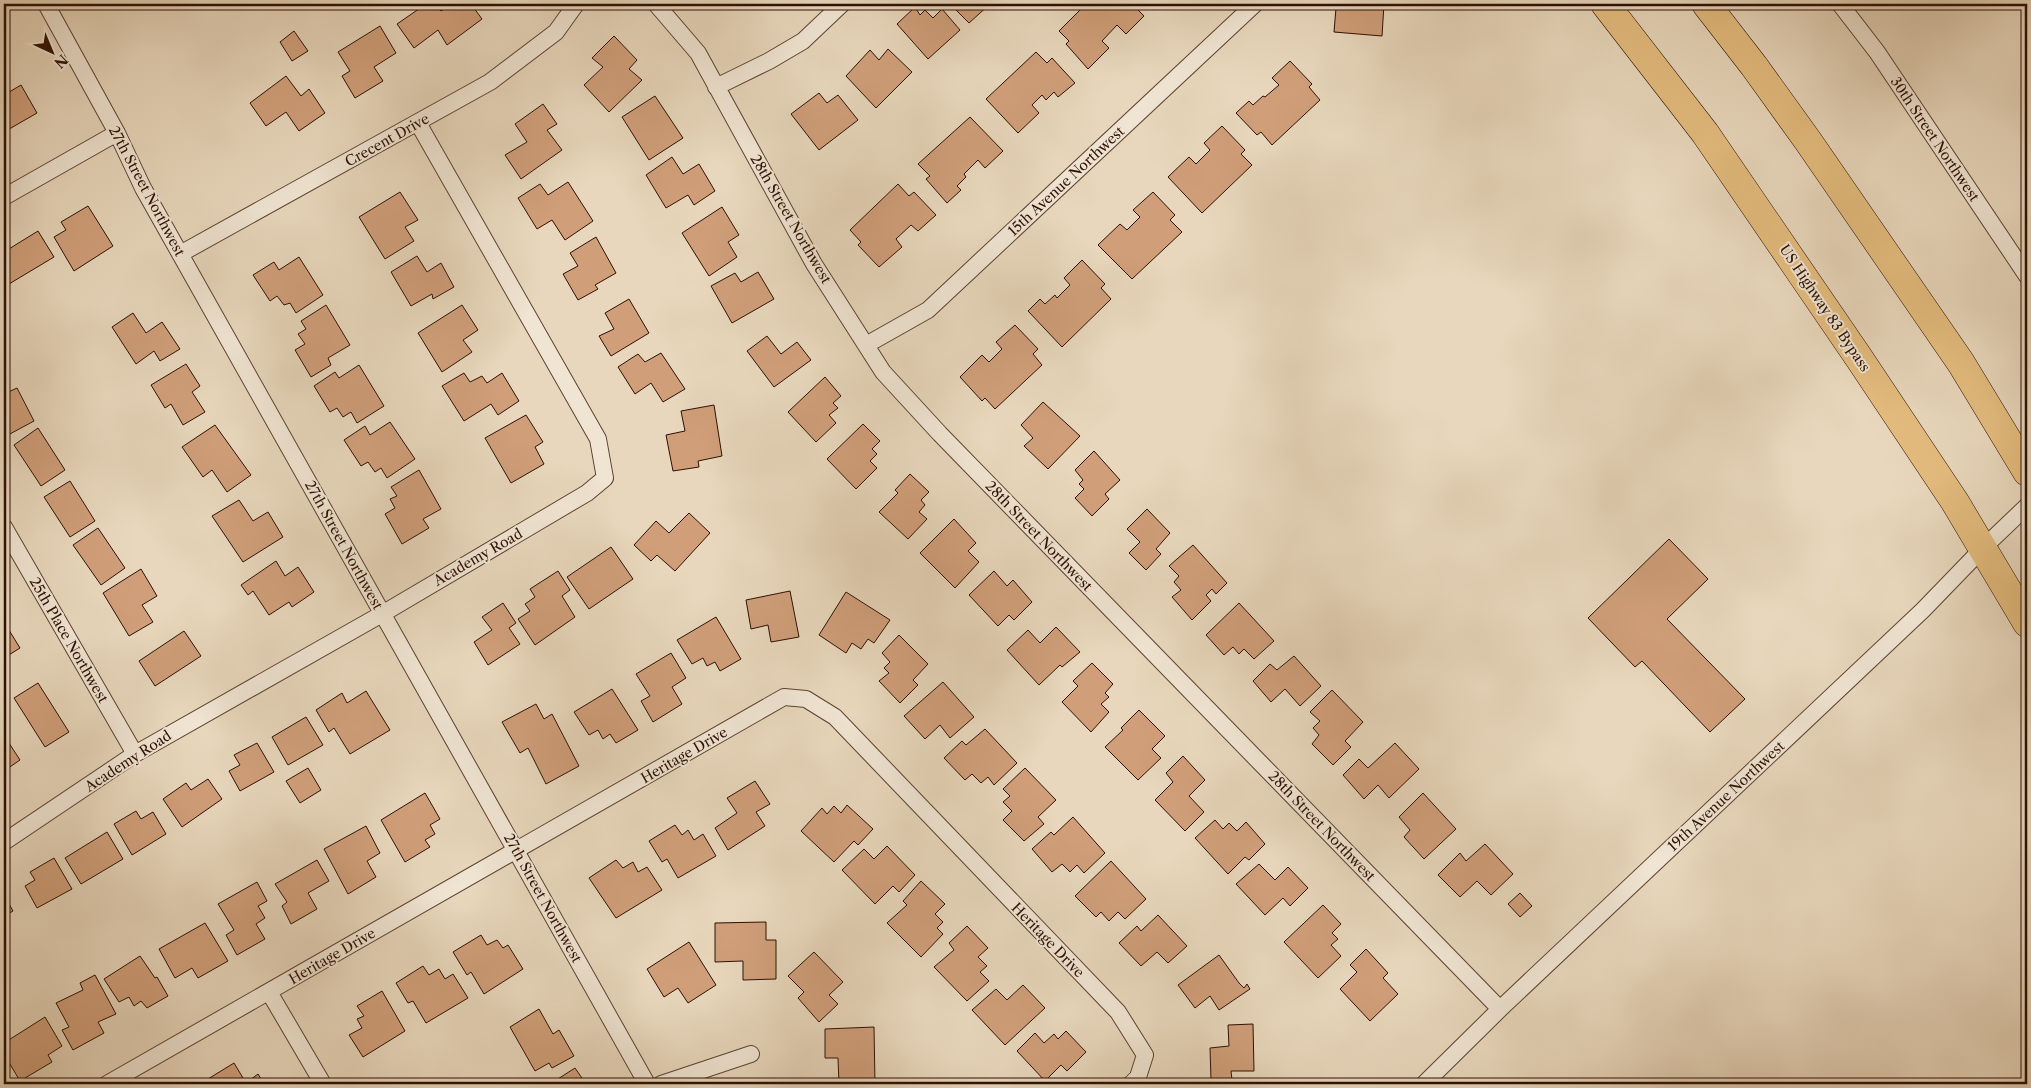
<svg xmlns="http://www.w3.org/2000/svg" width="2031" height="1088" font-family="'Libre Caslon Text',serif">
<style>
.building{fill:#d09f7a;stroke:#2d1004}
.lines{fill:none;stroke-linecap:round;stroke-linejoin:round}
.minor-casing{stroke:#5c4232;stroke-width:18}
.trunk-casing{stroke:#2d1004;stroke-width:29}
.minor{stroke:#f0e5d3;stroke-width:16}
.trunk{stroke:#e4bc7e;stroke-width:28}
.labels{text-anchor:middle;stroke-width:4;stroke-linejoin:round;paint-order:stroke}
.street-label{font-size:14px;fill:#2d1004;stroke:#f0e5d3}
</style>
<rect width="100%" height="100%" fill="#e8d7bc"/>
<filter id="stains"><feTurbulence type="fractalNoise" baseFrequency=".004" numOctaves="4"/><feColorMatrix values="0 0 0 0 .2 0 0 0 0 .09 0 0 0 0 .02 0 0 0 .5 -.17"/></filter>
<radialGradient id="worn" r=".72"><stop offset=".6" stop-color="#630" stop-opacity="0"/><stop offset="1" stop-color="#630" stop-opacity=".3"/></radialGradient>
<path class="building" d="M426,4h11l4,7 10,-7h20l11,15 -35,26 -9,-15 -24,18 -17,-24z
M950,4h40l-21,19z
M1086,4h46l12,12 -18,18 -9,-9 -15,16 7,7 -21,21 -22,-25 3,-3 -10,-10z
M1348,4h36l-2,32 -48,-4 2,-24h11z
M915,7l5,8 5,-5 8,8 9,-9 18,21 -32,29 -31,-35z
M380,26l16,27 -22,14 9,14 -28,17 -13,-22 8,-5 -12,-19z
M294,31l14,20 -16,10 -12,-19z
M614,36l23,24 -8,9 13,11 -33,32 -25,-27 19,-18 -11,-9z
M888,49l24,23 -36,36 -30,-32 24,-26 9,10z
M1036,52l11,11 5,-5 23,25 -17,14 -4,-5 -8,8 -4,-5 -10,10 7,8 -21,20 -32,-34z
M1290,61l22,23 -3,3 11,13 -48,45 -11,-13 -4,3 -21,-22 13,-12 4,4 10,-9 2,1 14,-12 -7,-7z
M286,76l15,20 8,-7 16,24 -26,18 -13,-19 -20,14 -16,-23z
M21,85l16,28 -33,19v-37z
M819,93l8,10 11,-8 20,25 -39,30 -28,-36z
M655,96l28,42 -34,22 -27,-43z
M543,104l14,20 -10,6 15,20 -41,29 -16,-24 22,-13 -12,-18z
M970,117l33,34 -18,17 -7,-8 -14,14 2,3 -9,9 4,4 -14,13 -21,-24 4,-3 -12,-12z
M1222,126l23,24 -4,4 11,11 -50,48 -34,-36 21,-20 7,7 14,-14 -6,-7z
M672,157l11,17 16,-10 16,27 -21,14 -6,-10 -22,13 -20,-33z
M568,182l25,39 -28,19 -13,-20 -15,9 -19,-31 22,-14 8,11z
M898,184l11,12 5,-4 22,23 -18,16 -7,-6 -15,14 6,8 -23,20 -21,-22 3,-3 -11,-12z
M400,192l18,28 -13,7 9,14 -29,18 -26,-42z
M1153,192l22,23 -5,5 12,12 -50,47 -34,-34 22,-21 7,6 13,-13 -7,-7z
M88,206l25,40 -39,25 -20,-34 12,-7 -5,-8z
M722,207l17,28 -11,7 9,15 -28,19 -27,-43z
M38,231l16,26 -50,30v-35z
M596,237l20,36 -21,12 3,4 -20,11 -15,-26 15,-8 -8,-13z
M417,256l10,16 14,-9 13,24 -21,12 -1,-5 -21,12 -20,-34z
M299,257l24,38 -27,18 -6,-10 -6,2 -7,-9 -7,5 -17,-26 21,-13 5,8z
M1082,260l23,24 -4,4 10,11 -49,48 -34,-36 12,-12 5,5 10,-9 2,3 13,-13 -6,-7z
M758,272l16,27 -42,24 -21,-37 24,-13 6,9z
M629,299l20,34 -38,23 -12,-20 15,-7 -9,-16z
M326,305l24,40 -22,13 3,7 -20,12 -16,-27 10,-6 -7,-10 8,-5 -5,-8z
M462,305l16,25 -15,10 9,12 -30,20 -24,-39z
M133,313l13,20 16,-11 18,27 -20,12 -6,-10 -18,13 -24,-37z
M1015,325l23,24 -5,5 9,11 -47,44 -10,-11 -3,3 -22,-24 22,-22 7,7 13,-13 -6,-7z
M767,336l14,18 16,-12 14,18 -37,27 -27,-36z
M661,353l24,36 -22,13 -12,-19 -16,11 -17,-27 20,-13 7,8z
M186,364l14,22 -8,6 13,20 -22,13 -12,-21 -6,4 -14,-23z
M359,365l25,41 -27,17 -6,-11 -8,5 -6,-9 -7,4 -16,-26 21,-14 4,6z
M464,373l6,9 12,-6 5,7 15,-10 17,28 -21,14 -7,-11 -27,17 -22,-35z
M825,377l16,19 -8,7 5,5 -9,7 7,8 -20,19 -28,-30z
M17,388l17,33 -26,14 -4,-8v-33z
M1043,402l37,34 -32,33 -24,-23 9,-8 -12,-13z
M714,405l8,51 -24,5 1,6 -26,4 -7,-36 19,-4 -4,-20z
M526,415l17,27 -8,5 9,17 -33,19 -26,-45z
M390,422l25,37 -28,19 -6,-10 -6,4 -7,-10 -7,4 -17,-26 21,-14 5,9z
M863,424l17,17 -8,8 5,5 -7,7 7,7 -21,21 -29,-30z
M215,425l36,50 -24,17 -15,-22 -9,7 -21,-30z
M38,428l27,42 -24,16 -27,-41z
M1094,451l26,29 -15,14 4,5 -17,17 -17,-18 9,-9 -5,-5 4,-4 -8,-10z
M419,470l22,39 -18,10 6,9 -27,16 -17,-30 10,-6 -5,-9 7,-3 -6,-9z
M910,474l19,18 -8,8 4,5 -6,7 8,7 -19,20 -29,-27 19,-19 -3,-3z
M70,481l25,40 -25,16 -26,-40z
M239,500l14,21 15,-9 15,25 -40,25 -31,-46z
M1147,509l23,24 -14,16 5,5 -15,16 -17,-17 11,-11 -13,-13z
M689,513l21,20 -35,38 -18,-16 -6,6 -17,-16 22,-24 13,12z
M954,519l22,24 -8,8 11,11 -24,26 -35,-35z
M98,528l27,40 -24,17 -28,-40z
M1669,539l39,40 -41,40 78,80 -35,33 -68,-71 -7,6 -47,-49z
M1193,545l34,38 -11,11 -4,-5 -6,6 5,6 -19,19 -20,-23 9,-7 -7,-8 5,-6 -10,-10z
M611,547l22,32 -44,30 -22,-32z
M276,561l9,15 13,-9 16,25 -22,15 -3,-5 -20,13 -16,-24 -5,4 -7,-10z
M141,569l16,27 -15,9 11,17 -24,14 -26,-43z
M558,571l12,19 -8,6 13,21 -40,28 -17,-26 12,-8 -5,-7 10,-7 -5,-8z
M994,571l13,15 6,-6 19,22 -18,18 -5,-5 -11,11 -29,-31z
M790,591l9,46 -28,5 -3,-17 -17,4 -5,-29z
M846,592l44,28 -16,23 -6,-4 -7,10 -9,-6 -6,10 -27,-18z
M503,603l13,20 -7,5 11,16 -32,21 -14,-23 18,-12 -10,-13z
M1239,603l35,38 -20,18 -10,-10 -5,5 -6,-7 -9,8 -18,-20z
M716,617l25,42 -21,12 -5,-9 -8,4 -4,-8 -11,6 -15,-24z
M4,622l16,26 -16,10z
M1056,627l24,25 -18,15 -2,-2 -21,20 -32,-35 21,-20 12,13z
M184,631l17,25 -46,30 -16,-25z
M899,635l29,29 -15,16 5,5 -18,18 -21,-22 10,-8 -5,-5 6,-6 -8,-9z
M671,653l15,25 -14,9 10,17 -29,18 -12,-21 9,-5 -14,-22z
M1294,656l27,30 -21,20 -15,-17 -14,13 -18,-21 17,-17 7,6z
M1092,663l21,21 -8,9 4,4 -8,7 8,8 -18,20 -29,-30 16,-16 -5,-5z
M943,682l31,35 -24,21 -10,-13 -15,14 -21,-23z
M38,683l31,49 -24,15 -31,-49z
M612,689l26,41 -22,13 -6,-9 -7,5 -5,-9 -9,5 -15,-23z
M1332,690l31,32 -18,19 6,6 -18,18 -21,-21 7,-9 -6,-7 7,-7 -10,-9z
M366,691l24,39 -40,24 -16,-26 -5,4 -13,-22 26,-17 5,10z
M536,704l8,15 8,-5 27,52 -33,18 -18,-36 -8,5 -18,-31z
M1139,710l26,26 -13,13 9,9 -23,22 -33,-33 18,-17 -2,-2z
M306,717l17,28 -35,20 -16,-28z
M985,729l32,34 -23,22 -6,-8 -7,6 -9,-9 -7,6 -21,-22 18,-17 4,4z
M5,737l15,23 -16,11v-33z
M257,743l17,29 -34,19 -11,-20 11,-6 -6,-10z
M1395,743l24,26 -30,29 -11,-13 -14,14 -21,-24 16,-16 9,9z
M1183,756l22,24 -16,16 15,16 -19,19 -30,-31 18,-18 -7,-9z
M308,768l13,22 -21,13 -14,-22z
M1025,768l31,32 -18,17 6,7 -20,17 -21,-21 9,-9 -9,-9 7,-6 -7,-7z
M208,779l14,20 -40,28 -19,-28 23,-16 5,7z
M755,781l15,23 -14,8 9,14 -37,24 -13,-22 22,-15 -10,-15z
M425,793l15,26 -10,6 5,9 -10,6 5,7 -25,15 -24,-42z
M1423,793l33,36 -32,30 -20,-22 6,-7 -11,-13z
M847,805l26,24 -15,16 -4,-4 -20,21 -33,-31 21,-23 5,6 7,-8 7,7z
M136,811l5,8 12,-7 13,22 -34,21 -18,-31z
M1073,817l32,36 -21,20 -7,-8 -7,7 -8,-8 -10,8 -20,-23 19,-17 3,3z
M1215,820l8,9 6,-6 8,8 9,-9 19,22 -16,16 -4,-3 -17,17 -33,-36z
M675,825l7,10 6,-5 6,10 9,-6 13,22 -38,22 -11,-19 -5,3 -13,-21z
M366,826l14,27 -13,8 9,16 -28,17 -24,-45z
M107,832l16,27 -42,25 -16,-26z
M1485,844l28,30 -22,21 -14,-14 -17,16 -22,-22 22,-22 6,8z
M887,846l28,29 -16,17 -6,-6 -18,18 -33,-34 22,-21 10,10z
M54,858l18,31 -35,19 -12,-22 10,-6 -5,-8z
M317,860l12,21 -21,12 9,16 -26,15 -9,-18 5,-4 -12,-18z
M616,860l7,8 10,-6 5,10 9,-5 15,23 -46,28 -27,-40z
M1111,861l35,38 -21,20 -7,-7 -9,9 -8,-9 -5,5 -21,-21z
M1259,864l16,16 13,-13 20,21 -18,18 -7,-8 -18,17 -29,-31z
M921,881l24,23 -10,10 8,8 -6,6 6,6 -22,23 -34,-34 20,-18 -4,-4z
M257,882l10,19 -9,5 7,12 -9,6 9,15 -28,16 -11,-20 8,-5 -16,-26z
M1520,893l12,13 -12,11 -12,-13z
M4,895l9,16 -9,5z
M1323,905l18,19 -9,9 6,6 -7,6 10,11 -23,22 -34,-36z
M1158,915l29,31 -19,17 -11,-11 -16,14 -22,-23 18,-17 4,5z
M766,922v18h10v39l-33,1v-19l-28,1v-39z
M205,923l23,38 -30,17 -6,-10 -17,10 -16,-29z
M967,926l21,22 -10,9 9,9 -7,6 9,9 -22,20 -33,-34 20,-17 -5,-7z
M481,935l6,10 10,-5 6,8 5,-3 15,24 -39,25 -13,-22 -4,3 -14,-23z
M689,942l27,43 -28,18 -10,-15 -14,9 -17,-28z
M1366,949l22,24 -5,5 15,16 -28,27 -30,-32 17,-17 -7,-7z
M814,952l29,30 -14,13 9,9 -19,18 -21,-24 6,-6 -16,-16z
M1219,955l20,28 5,5 3,-4 3,5 -31,21 -9,-14 -15,12 -17,-23z
M140,956l15,22 2,-1 11,19 -21,12 -6,-7 -7,5 -5,-9 -10,5 -15,-23z
M423,966l6,9 10,-6 6,10 8,-5 15,24 -42,25 -13,-22 -5,2 -12,-20z
M95,975l21,39 -18,8 6,11 -31,17 -11,-20 7,-3 -13,-24 27,-13 -3,-7z
M1023,985l22,23 -40,37 -33,-35 24,-21 11,11z
M382,991l23,40 -42,26 -14,-22 13,-7 -5,-9 7,-3 -7,-10z
M539,1009l14,25 6,-4 15,26 -22,12 -3,-5 -14,8 -25,-44z
M45,1017l17,29 -14,9 4,7 -32,19 -16,-27v-11z
M1253,1024l1,47h-23l1,9h-21l-1,-32 19,-2 -1,-21z
M874,1027l1,57h-36l-1,-26h-13v-29z
M1066,1031l20,21 -19,19 -6,-6 -16,16 -28,-30 18,-18 9,10 10,-9 4,5z
M234,1063l12,20 12,-9 6,10h-60l-1,-2z
M575,1068l11,16h-36z"/>
<g class="lines">
<defs>
<path id="minor" d="M46,4l71,129 26,55 504,896
M656,4l42,49 116,211 69,108 57,62 560,575
M1840,4l37,48 150,224
M716,87l53,-26 34,-20 39,-37
M4,197l113,-64
M180,254l310,-172 66,-50 20,-28
M866,345l62,-35 327,-306
M4,527l131,227
M4,842l131,-88 247,-140 205,-121 18,-15 -7,-39 -180,-316
M269,992l54,92
M107,1084l677,-387 22,2 29,18 283,295 27,43 -7,22 -7,7
M661,1084l90,-30
M1424,1084l76,-75 423,-399 60,-62 44,-42"/>
<path id="trunk" d="M1605,4l100,129 154,225 96,144 72,121
M1706,4l48,62 54,75 153,222 66,109"/>
</defs>
<use href="#minor" class="minor-casing"/>
<use href="#trunk" class="trunk-casing"/>
<use href="#minor" class="minor"/>
<use href="#trunk" class="trunk"/>
</g>
<g class="labels">
<g class="street-label">
<text transform="translate(1935 139) rotate(56)" y="5">30th Street Northwest</text>
<text transform="translate(387 140) rotate(-29)" y="5">Crecent Drive</text>
<text transform="translate(1066 181) rotate(-43)" y="5">15th Avenue Northwest</text>
<text transform="translate(147 191) rotate(62)" y="5">27th Street Northwest</text>
<text transform="translate(791 219) rotate(60)" y="5">28th Street Northwest</text>
<text transform="translate(1825 308) rotate(56)" y="5">US Highway 83 Bypass</text>
<text transform="translate(1039 536) rotate(46)" y="5">28th Street Northwest</text>
<text transform="translate(344 545) rotate(61)" y="5">27th Street Northwest</text>
<text transform="translate(478 557) rotate(-30)" y="5">Academy Road</text>
<text transform="translate(69 640) rotate(60)" y="5">25th Place Northwest</text>
<text transform="translate(684 755) rotate(-30)" y="5">Heritage Drive</text>
<text transform="translate(128 761) rotate(-33)" y="5">Academy Road</text>
<text transform="translate(1726 796) rotate(-43)" y="5">19th Avenue Northwest</text>
<text transform="translate(1322 826) rotate(46)" y="5">28th Street Northwest</text>
<text transform="translate(543 898) rotate(61)" y="5">27th Street Northwest</text>
<text transform="translate(1048 940) rotate(46)" y="5">Heritage Drive</text>
<text transform="translate(332 956) rotate(-30)" y="5">Heritage Drive</text>
</g>
</g>
<rect width="2031" height="1088" fill="none" stroke="#e8d7bc" stroke-width="20"/>
<rect x="5" y="5" width="2021" height="1078" fill="none" stroke="#2d1004" stroke-width="2.5"/>
<rect x="10" y="10" width="2011" height="1068" fill="none" stroke="#2d1004"/>
<g transform="translate(52 52) rotate(136)" stroke="#f0e5d3" stroke-width="4" paint-order="stroke">
<path d="M0-4L9 19L0 12L-9 19Z" fill="#2d1004"/>
<text y="-8" font-size="14" font-weight="bold" text-anchor="middle" fill="#2d1004">N</text>
</g>
<rect width="100%" height="100%" filter="url(#stains)"/>
<rect width="100%" height="100%" fill="url(#worn)"/>
</svg>
